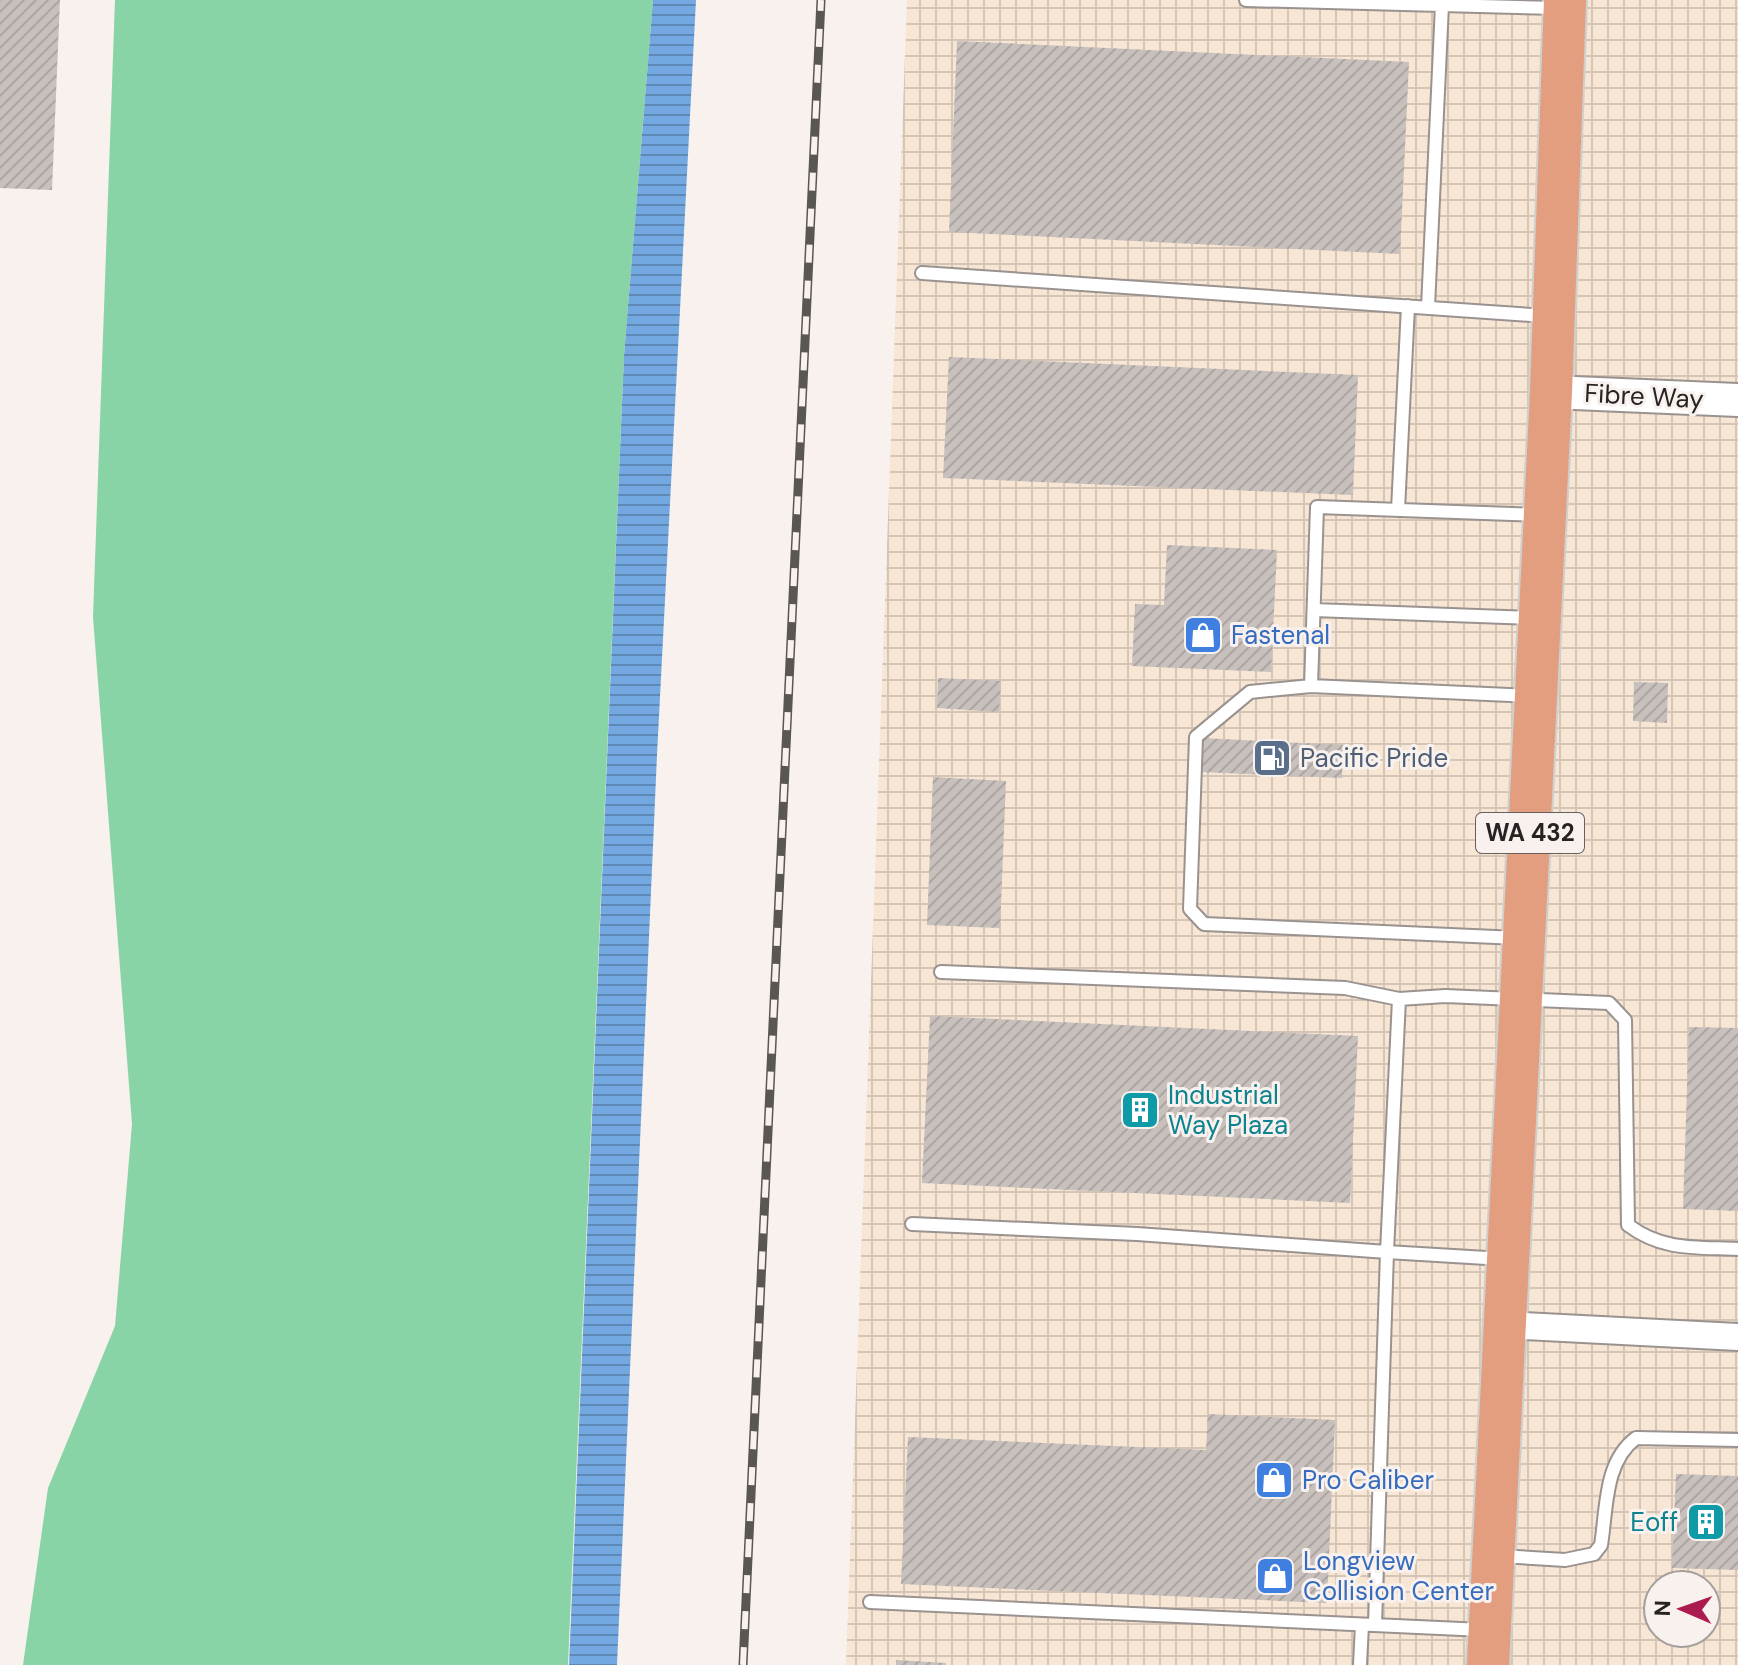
<svg xmlns="http://www.w3.org/2000/svg" width="1738" height="1665" font-family="'DM Sans',sans-serif">
<style>
.industrial{fill:url(#industrial-grid);fill-rule:evenodd}
.grass{fill:#89d4a6}
.water{fill:url(#water-rules)}
.building{fill:url(#building-hatch)}
.lines{fill:none;stroke-linecap:round;stroke-linejoin:round}
.service-casing{stroke:#9a928f;stroke-width:16}
.minor-casing{stroke:#9a928f;stroke-width:30}
.tertiary-casing{stroke:#9a928f;stroke-width:36}
.trunk-casing{stroke:#cfcfce;stroke-width:46}
.service{stroke:#fff;stroke-width:12}
.minor{stroke:#fff;stroke-width:26}
.tertiary{stroke:#fff;stroke-width:32}
.trunk{stroke:#e29e7f;stroke-width:42}
.rail-casing{stroke:#5a5654;stroke-width:9}
.rail{stroke:#f9f1ed;stroke-width:6;stroke-dasharray:18;stroke-linecap:butt}
.labels{text-anchor:middle;stroke-width:6;stroke-linejoin:round;paint-order:stroke}
.shield{fill:#f9f1ed;stroke:#65615f;stroke-width:2}
.shield-label{font-size:24px;font-weight:bold;fill:#262322}
.street-label{font-size:26px;fill:#262322;stroke:#f9f1ed}
.shop-label{font-size:26px;fill:#366cbe;stroke:#f9f1ed;text-anchor:start}
.service-label{font-size:26px;fill:#4e5e75;stroke:#f9f1ed;text-anchor:start}
.culture-label{font-size:26px;fill:#0d838f;stroke:#f9f1ed;text-anchor:start}
</style>
<defs>
<pattern id="industrial-grid" width="8" height="8" patternUnits="userSpaceOnUse" patternTransform="scale(2)"><rect width="8" height="8" fill="#f7e6d4"/><path d="M0 4h8M4 0v8" fill="none" stroke="#d4c5b6"/></pattern>
<pattern id="water-rules" width="6" height="5" patternUnits="userSpaceOnUse" patternTransform="scale(2)"><rect width="6" height="5" fill="#73a8e1"/><path d="M0 2.5h6" fill="none" stroke="#5e88b6"/></pattern>
<pattern id="building-hatch" width="6" height="6" patternUnits="userSpaceOnUse" patternTransform="scale(2)"><rect width="6" height="6" fill="#c8c0bd"/><path d="M-1 1l2-2M0 6l6-6M5 7l2-2" fill="none" stroke="#aca5a2"/></pattern>
</defs>
<rect width="100%" height="100%" fill="#f9f1ed"/>
<path class="industrial" d="M907,0h831v1665h-892zM1658,1585h48v48h-48z"/>
<path class="grass" d="M115,0h538l-29,356 -56,1309h-545l25,-177 67,-162 17,-202 -39,-507z"/>
<path class="water" d="M653,0h43l-39,755 -40,910h-48l55,-1309z"/>
<path class="building" d="M0,0h60l-8,190 -52,-2z
M957,41l452,21 -9,192 -451,-22z
M949,357l409,18 -5,120 -410,-17z
M1167,545l110,5 -6,122 -139,-6 3,-62 29,1z
M938,678l63,3 -2,31 -62,-4z
M1634,682l34,1 -1,40 -34,-2z
M1202,738l141,7 -1,33 -142,-6z
M933,777l73,4 -6,147 -73,-3z
M930,1016l428,20 -8,167 -428,-20z
M1689,1027l49,1v183l-55,-2z
M1208,1414l127,6 -8,183 -426,-19 7,-147 298,13z
M1676,1474l62,2v94l-66,-2z
M896,1660l50,3v2h-50z"/>
<g class="lines">
<defs>
<path id="service" d="M1246,0l311,8
M922,273l624,43
M1428,307l14,-302
M1398,510l10,-204
M1314,610l220,8
M1311,686l6,-179 222,8
M1518,938l-314,-14 -14,-15 6,-172 54,-45 61,-6 219,10
M941,972l404,16 54,11
M912,1224l225,10 250,18 -12,373
M1503,1259l-116,-7 12,-253 46,-3 164,7 16,17 3,205c34,26 69,22 110,24
M1501,1556l64,4 29,-6 7,-9c6,-37 3,-83 35,-107l102,2
M870,1602l613,28
M1360,1665l2,-40"/>
<path id="minor" d="M1506,1325l232,12"/>
<path id="tertiary" d="M1551,392l187,8"/>
<path id="trunk" d="M1488,1665l63,-1273 14,-392"/>
</defs>
<use href="#service" class="service-casing"/>
<use href="#minor" class="minor-casing"/>
<use href="#tertiary" class="tertiary-casing"/>
<use href="#trunk" class="trunk-casing"/>
<use href="#service" class="service"/>
<use href="#minor" class="minor"/>
<use href="#tertiary" class="tertiary"/>
<use href="#trunk" class="trunk"/>
<defs>
<path id="rail" d="M743,1665l78,-1665"/>
</defs>
<use href="#rail" class="rail-casing"/>
<use href="#rail" class="rail"/>
</g>
<defs>
<symbol id="shop-square" viewBox="-11 -11 22 22"><rect x="-9" y="-9" width="18" height="18" rx="4" fill="#3f7fe0" stroke="#f9f1ed"/><path d="M-5-2.5h2.3a2.7 3.5 0 0 1 5.4 0H5L5.5 6h-11ZM-1.5-2.5h3a1.5 2.3 0 0 0-3 0Z" fill="#fff"/></symbol>
<symbol id="fuel-square" viewBox="-11 -11 22 22"><rect x="-9" y="-9" width="18" height="18" rx="4" fill="#5c6f8a" stroke="#f9f1ed"/><path d="M-5.5-6h7V0h2V4h1.3V-2.5L3-4.5l.8-.8L6-3V5H2.5V1h-1V6h-7ZM-4.2-4.7v3.2H.2V-4.7Z" fill="#fff"/></symbol>
<symbol id="building-square" viewBox="-11 -11 22 22"><rect x="-9" y="-9" width="18" height="18" rx="4" fill="#0f9aa8" stroke="#f9f1ed"/><path d="M-4-6H4V6H1V3H-1V6H-4ZM-2.5-4.3h1.7v1.8h-1.7ZM.8-4.3h1.7v1.8H.8ZM-2.5-1h1.7V.8h-1.7ZM.8-1h1.7V.8H.8Z" fill="#fff"/></symbol>
</defs>
<g fill-rule="evenodd">
<use href="#shop-square" x="1181" y="613" width="44" height="44"/>
<use href="#fuel-square" x="1250" y="736" width="44" height="44"/>
<use href="#building-square" x="1118" y="1088" width="44" height="44"/>
<use href="#shop-square" x="1252" y="1458" width="44" height="44"/>
<use href="#building-square" x="1684" y="1500" width="44" height="44"/>
<use href="#shop-square" x="1253" y="1554" width="44" height="44"/>
</g>
<g class="labels">
<rect class="shield" x="1476" y="813" width="108" height="40" rx="6"/>
<g class="shield-label">
<text x="1530" y="841">WA 432</text>
</g>
<g class="street-label">
<text transform="translate(1644 396) rotate(3)" y="9">Fibre Way</text>
</g>
<g class="shop-label">
<text x="1231" y="644">Fastenal</text>
<text x="1302" y="1489">Pro Caliber</text>
<text x="1303" y="1570">Longview<tspan x="1303" dy="30">Collision Center</tspan></text>
</g>
<g class="service-label">
<text x="1300" y="767">Pacific Pride</text>
</g>
<g class="culture-label">
<text x="1168" y="1104">Industrial<tspan x="1168" dy="30">Way Plaza</tspan></text>
<text x="1678" y="1531" text-anchor="end">Eoff</text>
</g>
</g>
<g transform="translate(1682 1609) rotate(272)"><circle r="38" fill="#f9f1ed" stroke="#a59f9c" stroke-width="2"/>
<path d="M0-6L14 30L0 20L-14 30Z" fill="#ac1b50"/>
<text y="-12" font-size="22" font-weight="bold" text-anchor="middle" fill="#262322">N</text>
</g>
</svg>
